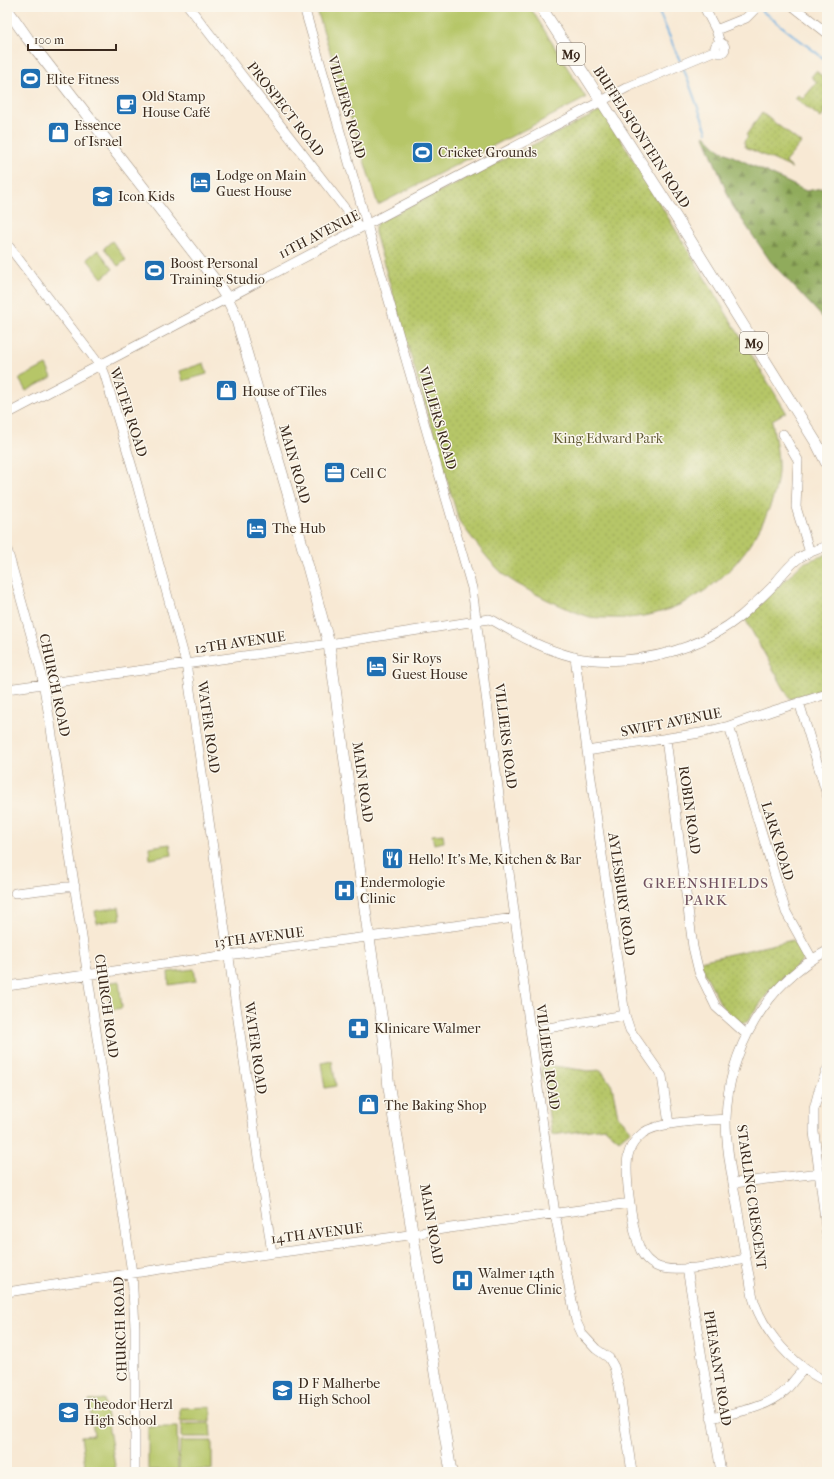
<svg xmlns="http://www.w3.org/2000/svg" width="834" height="1479" font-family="'IM FELL French Canon',serif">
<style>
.grass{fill:#b6c668;stroke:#787843}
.forest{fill:url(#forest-firs);stroke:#666a3d}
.park{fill:url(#park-dots);stroke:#787843}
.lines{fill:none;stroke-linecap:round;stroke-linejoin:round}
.stream{stroke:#6caee0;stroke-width:2}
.minor-casing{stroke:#9a8a79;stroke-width:10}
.major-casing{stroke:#9a8a79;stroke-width:12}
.minor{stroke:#fff;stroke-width:9}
.major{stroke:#fff;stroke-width:11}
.labels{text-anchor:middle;stroke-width:3;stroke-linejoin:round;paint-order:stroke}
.shield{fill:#fbf7ec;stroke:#75685c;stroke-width:1}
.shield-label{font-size:13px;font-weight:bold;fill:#3b2a1e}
.poi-label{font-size:14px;fill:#3b2a1e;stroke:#fbf7ec;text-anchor:start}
.street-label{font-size:14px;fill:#3b2a1e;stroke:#fbf7ec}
.park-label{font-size:14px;fill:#605934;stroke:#fbf7ec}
.neighbourhood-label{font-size:15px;letter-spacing:1px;fill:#70515f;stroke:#fbf7ec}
</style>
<defs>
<pattern id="forest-firs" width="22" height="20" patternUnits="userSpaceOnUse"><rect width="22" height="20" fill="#90ab5c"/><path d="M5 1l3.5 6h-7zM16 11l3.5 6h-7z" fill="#778b4b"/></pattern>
<pattern id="park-dots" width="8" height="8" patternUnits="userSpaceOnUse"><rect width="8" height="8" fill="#b6c668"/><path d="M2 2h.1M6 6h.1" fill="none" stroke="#9daa5a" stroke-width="1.8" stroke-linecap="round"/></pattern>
</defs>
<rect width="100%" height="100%" fill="#fbf7ec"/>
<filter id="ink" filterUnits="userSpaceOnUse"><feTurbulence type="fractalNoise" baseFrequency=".025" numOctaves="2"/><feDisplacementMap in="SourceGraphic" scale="8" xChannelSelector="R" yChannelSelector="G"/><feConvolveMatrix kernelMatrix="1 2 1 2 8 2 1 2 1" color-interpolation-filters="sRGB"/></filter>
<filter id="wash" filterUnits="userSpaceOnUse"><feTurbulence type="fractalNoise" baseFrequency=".012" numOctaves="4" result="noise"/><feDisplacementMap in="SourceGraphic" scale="16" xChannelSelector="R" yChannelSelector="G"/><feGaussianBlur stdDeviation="0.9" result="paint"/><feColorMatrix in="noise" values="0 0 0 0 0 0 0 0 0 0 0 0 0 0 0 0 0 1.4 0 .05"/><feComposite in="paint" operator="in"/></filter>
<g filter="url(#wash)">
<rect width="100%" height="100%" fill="#f8e9d4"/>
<path class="grass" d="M316,7h214l56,91 -208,107z
M112,241l14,19 -8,6 -14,-18z
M98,250l15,19 -11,9 -15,-19z
M204,363l3,11 -24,7 -3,-10z
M46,365l6,12 -26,14 -7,-12z
M443,834l1,8 -10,2 -2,-9z
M170,844l2,11 -22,4 -1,-12z
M119,907l2,12 -24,4 -2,-12z
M194,969l2,12 -27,4 -1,-13z
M119,981l3,27 -12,2 -4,-27z
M332,1061l4,25 -11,2 -4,-25z
M104,1399l12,73h-30l-5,-36 13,-1 -5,-34z
M211,1407v14h-31v-13z
M210,1423l1,14h-30v-13z
M148,1427h29l1,43h-30z
M180,1441h32v29h-33z"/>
<path class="forest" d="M705,135l15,15 86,41 21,-4v135l-56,-60 -39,-57 -28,-69z"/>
<path class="park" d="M816,71l11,9v24l-3,5 1,1 -2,2 2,1 -4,5 -26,-20 3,-3 5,4 14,-17 -6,-5z
M603,110l183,302 -14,8c2,16 7,35 6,51 -1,24 -13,50 -26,70 -30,48 -83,80 -141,77 -6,0 -14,0 -21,-1 -14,-4 -28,-11 -42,-17 -14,-7 -27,-13 -40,-22 -19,-15 -34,-38 -49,-57l-84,-288v-7l5,-5z
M762,113l39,30 -16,19 7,6 -47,-21 -1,-6 4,-4 -2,-2z
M827,554v134l-37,11 -45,-80 58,-56z
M793,940l12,18 -37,35 -21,29 -8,1 -18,-18 -17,-34 -4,-10z
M541,1064l47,7 13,-1 11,16 6,30 13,14 -12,10 -14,-12 -53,7z"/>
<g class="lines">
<path class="stream" d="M657,7l23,54
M758,8l69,53
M683,67l24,65"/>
</g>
</g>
<g filter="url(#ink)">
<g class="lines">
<defs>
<path id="minor" d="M189,7l171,221
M304,7l168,581 43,330 40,296 21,107 6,13 14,15 13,9 5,9 5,19 13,86
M704,7l12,23 4,13
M794,7l33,26
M716,30l30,-12 11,-11
M715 48a5 5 0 1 1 10 0a5 5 0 1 1-10 0Z
M7,244l88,115 9,13 31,105 51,186 86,590
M7,414l621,-327 88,-37
M783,434l15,26 -2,47 14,46
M7,549l34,122 9,51 82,551 3,54v145
M575,657l12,94 38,264 5,15 32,46 7,48
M7,689l322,-45 160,-25 5,2c27,16 49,28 80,36 16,4 33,4 49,3 43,-3 83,-16 118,-44 10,-9 21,-19 31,-29 8,-10 16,-21 27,-29 8,-5 19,-9 28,-12
M799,702l28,93
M729,726l57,186 26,47
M666,739l27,208 6,25 17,35 30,27
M587,751l113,-18 29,-7 43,-15 55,-17
M15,893l60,-7
M827,951c-61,32 -99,99 -101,168 0,31 7,63 12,93 4,23 7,46 12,68 1,8 2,16 5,24 9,25 28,48 49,64 7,6 15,10 23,14
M7,986l221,-31 287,-37
M530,1031l95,-16
M827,1070l-8,20 -5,19v23l13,103
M726,1119c-21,2 -67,2 -83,14 -6,5 -12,12 -14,19 -6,18 4,82 12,99 3,6 9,12 15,15 18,9 68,-3 89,-7
M734,1183l86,-10
M687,1268l34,204
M7,1292l194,-29 201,-27 41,-7 187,-26
M711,1418c26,-6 55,-9 75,-28 6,-7 12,-15 18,-21"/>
<path id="major" d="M541,7l138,215 138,222 10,20
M7,9l21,30 190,245 9,14 8,16 8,27 46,156 40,147 40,294 14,90 6,60 62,384"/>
</defs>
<use href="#minor" class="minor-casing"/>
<use href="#major" class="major-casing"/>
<use href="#minor" class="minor"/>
<use href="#major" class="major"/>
</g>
</g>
<defs>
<symbol id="stadium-square" viewBox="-11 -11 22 22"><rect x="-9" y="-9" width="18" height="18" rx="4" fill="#1f6fb2" stroke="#fbf7ec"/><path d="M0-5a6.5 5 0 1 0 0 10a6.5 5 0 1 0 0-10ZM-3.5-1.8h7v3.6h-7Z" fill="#fff"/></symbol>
<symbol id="cafe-square" viewBox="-11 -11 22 22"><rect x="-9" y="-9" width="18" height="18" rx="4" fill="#1f6fb2" stroke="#fbf7ec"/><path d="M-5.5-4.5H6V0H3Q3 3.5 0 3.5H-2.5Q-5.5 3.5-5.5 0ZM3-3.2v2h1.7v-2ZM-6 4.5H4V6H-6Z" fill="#fff"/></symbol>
<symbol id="shop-square" viewBox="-11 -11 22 22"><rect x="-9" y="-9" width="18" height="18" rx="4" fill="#1f6fb2" stroke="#fbf7ec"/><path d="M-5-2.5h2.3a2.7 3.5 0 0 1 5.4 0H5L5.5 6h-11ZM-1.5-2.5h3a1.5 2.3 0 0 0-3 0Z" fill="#fff"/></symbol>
<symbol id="hotel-square" viewBox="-11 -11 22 22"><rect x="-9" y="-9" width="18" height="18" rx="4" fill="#1f6fb2" stroke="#fbf7ec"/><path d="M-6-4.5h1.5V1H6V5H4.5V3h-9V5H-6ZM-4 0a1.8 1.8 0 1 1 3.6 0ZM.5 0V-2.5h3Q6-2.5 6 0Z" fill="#fff"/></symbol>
<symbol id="school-square" viewBox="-11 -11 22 22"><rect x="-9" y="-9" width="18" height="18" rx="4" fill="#1f6fb2" stroke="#fbf7ec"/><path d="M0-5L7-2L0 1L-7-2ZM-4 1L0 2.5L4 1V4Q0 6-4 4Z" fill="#fff"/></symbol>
<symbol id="office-square" viewBox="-11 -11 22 22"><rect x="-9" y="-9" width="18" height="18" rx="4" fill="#1f6fb2" stroke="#fbf7ec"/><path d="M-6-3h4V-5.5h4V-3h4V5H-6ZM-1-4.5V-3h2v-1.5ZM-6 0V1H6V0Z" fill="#fff"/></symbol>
<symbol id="restaurant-square" viewBox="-11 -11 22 22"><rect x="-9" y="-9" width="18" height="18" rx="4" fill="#1f6fb2" stroke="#fbf7ec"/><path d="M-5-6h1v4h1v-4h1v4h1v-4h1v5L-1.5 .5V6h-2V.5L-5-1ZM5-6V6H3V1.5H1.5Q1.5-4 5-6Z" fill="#fff"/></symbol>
<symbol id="hospital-square" viewBox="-11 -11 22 22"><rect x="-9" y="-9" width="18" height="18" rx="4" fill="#1f6fb2" stroke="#fbf7ec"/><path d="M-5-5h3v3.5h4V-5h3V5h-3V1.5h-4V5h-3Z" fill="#fff"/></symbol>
<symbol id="pharmacy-square" viewBox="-11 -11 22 22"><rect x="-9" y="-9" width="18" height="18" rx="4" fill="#1f6fb2" stroke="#fbf7ec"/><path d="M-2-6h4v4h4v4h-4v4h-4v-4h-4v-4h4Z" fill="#fff"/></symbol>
</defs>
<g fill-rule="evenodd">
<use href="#stadium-square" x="18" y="66" width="25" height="25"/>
<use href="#cafe-square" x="114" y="92" width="25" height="25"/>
<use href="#shop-square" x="46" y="120" width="25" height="25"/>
<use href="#stadium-square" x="410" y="140" width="25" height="25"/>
<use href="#hotel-square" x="188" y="170" width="25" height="25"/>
<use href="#school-square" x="90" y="184" width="25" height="25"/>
<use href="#stadium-square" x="142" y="258" width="25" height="25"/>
<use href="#shop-square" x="214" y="378" width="25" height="25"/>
<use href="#office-square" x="322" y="460" width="25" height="25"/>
<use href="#hotel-square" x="244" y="516" width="25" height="25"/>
<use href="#hotel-square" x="364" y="654" width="25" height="25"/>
<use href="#restaurant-square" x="380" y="846" width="25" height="25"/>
<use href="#hospital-square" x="332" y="878" width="25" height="25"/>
<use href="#pharmacy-square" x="346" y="1016" width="25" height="25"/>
<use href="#shop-square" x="356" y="1092" width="25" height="25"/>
<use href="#hospital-square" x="450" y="1268" width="25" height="25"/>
<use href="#school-square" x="270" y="1378" width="25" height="25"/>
<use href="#school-square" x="56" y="1400" width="25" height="25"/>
</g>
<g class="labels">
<g class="shield">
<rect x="557" y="43" width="28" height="22" rx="3"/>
<rect x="740" y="332" width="28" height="22" rx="3"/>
</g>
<g class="shield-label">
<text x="571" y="59">M9</text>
<text x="754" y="348">M9</text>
</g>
<g class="poi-label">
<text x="46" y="84">Elite Fitness</text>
<text x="142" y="101">Old Stamp<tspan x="142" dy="16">House Café</tspan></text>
<text x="74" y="130">Essence<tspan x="74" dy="16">of Israel</tspan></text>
<text x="438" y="157">Cricket Grounds</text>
<text x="216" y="180">Lodge on Main<tspan x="216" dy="16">Guest House</tspan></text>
<text x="118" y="201">Icon Kids</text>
<text x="170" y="268">Boost Personal<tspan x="170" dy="16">Training Studio</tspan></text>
<text x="242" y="396">House of Tiles</text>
<text x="350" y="478">Cell C</text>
<text x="272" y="533">The Hub</text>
<text x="392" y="663">Sir Roys<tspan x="392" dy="16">Guest House</tspan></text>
<text x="408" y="864">Hello! It's Me, Kitchen &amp; Bar</text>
<text x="360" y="887">Endermologie<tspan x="360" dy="16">Clinic</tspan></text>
<text x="374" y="1033">Klinicare Walmer</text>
<text x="384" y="1110">The Baking Shop</text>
<text x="478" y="1278">Walmer 14th<tspan x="478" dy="16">Avenue Clinic</tspan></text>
<text x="298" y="1388">D F Malherbe<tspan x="298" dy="16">High School</tspan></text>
<text x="84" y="1409">Theodor Herzl<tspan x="84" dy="16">High School</tspan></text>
</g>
<g class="street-label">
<text transform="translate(347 107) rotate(74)" y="5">VILLIERS ROAD</text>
<text transform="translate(286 109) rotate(52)" y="5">PROSPECT ROAD</text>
<text transform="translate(642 137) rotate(57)" y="5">BUFFELSFONTEIN ROAD</text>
<text transform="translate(319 234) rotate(-27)" y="5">11TH AVENUE</text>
<text transform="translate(129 412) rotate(72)" y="5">WATER ROAD</text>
<text transform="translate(438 418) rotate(74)" y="5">VILLIERS ROAD</text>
<text transform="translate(295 464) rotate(74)" y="5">MAIN ROAD</text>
<text transform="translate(240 642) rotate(-8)" y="5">12TH AVENUE</text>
<text transform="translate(55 685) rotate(78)" y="5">CHURCH ROAD</text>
<text transform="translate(671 722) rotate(-11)" y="5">SWIFT AVENUE</text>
<text transform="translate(209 727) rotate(82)" y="5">WATER ROAD</text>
<text transform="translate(506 736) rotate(83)" y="5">VILLIERS ROAD</text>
<text transform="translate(363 782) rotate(82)" y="5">MAIN ROAD</text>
<text transform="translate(690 810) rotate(82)" y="5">ROBIN ROAD</text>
<text transform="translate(778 841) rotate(73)" y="5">LARK ROAD</text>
<text transform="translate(622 894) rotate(82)" y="5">AYLESBURY ROAD</text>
<text transform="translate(259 937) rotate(-7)" y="5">13TH AVENUE</text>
<text transform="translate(107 1006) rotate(82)" y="5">CHURCH ROAD</text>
<text transform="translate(256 1048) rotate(82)" y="5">WATER ROAD</text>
<text transform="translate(548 1057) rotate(82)" y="5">VILLIERS ROAD</text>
<text transform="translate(752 1197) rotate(82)" y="5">STARLING CRESCENT</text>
<text transform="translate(432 1224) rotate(80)" y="5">MAIN ROAD</text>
<text transform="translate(317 1233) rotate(-7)" y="5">14TH AVENUE</text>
<text transform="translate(120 1329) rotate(-92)" y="5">CHURCH ROAD</text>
<text transform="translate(718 1368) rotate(81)" y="5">PHEASANT ROAD</text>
</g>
<g class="park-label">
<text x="608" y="443">King Edward Park</text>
</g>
<g class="neighbourhood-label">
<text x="706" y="888">GREENSHIELDS<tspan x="706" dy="17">PARK</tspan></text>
</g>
</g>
<rect width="834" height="1479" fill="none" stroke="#fbf7ec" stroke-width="24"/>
<path d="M28 44v6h88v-6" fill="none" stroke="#3b2a1e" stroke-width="2"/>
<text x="34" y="44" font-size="12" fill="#3b2a1e" stroke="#fbf7ec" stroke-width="3" paint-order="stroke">100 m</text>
</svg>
